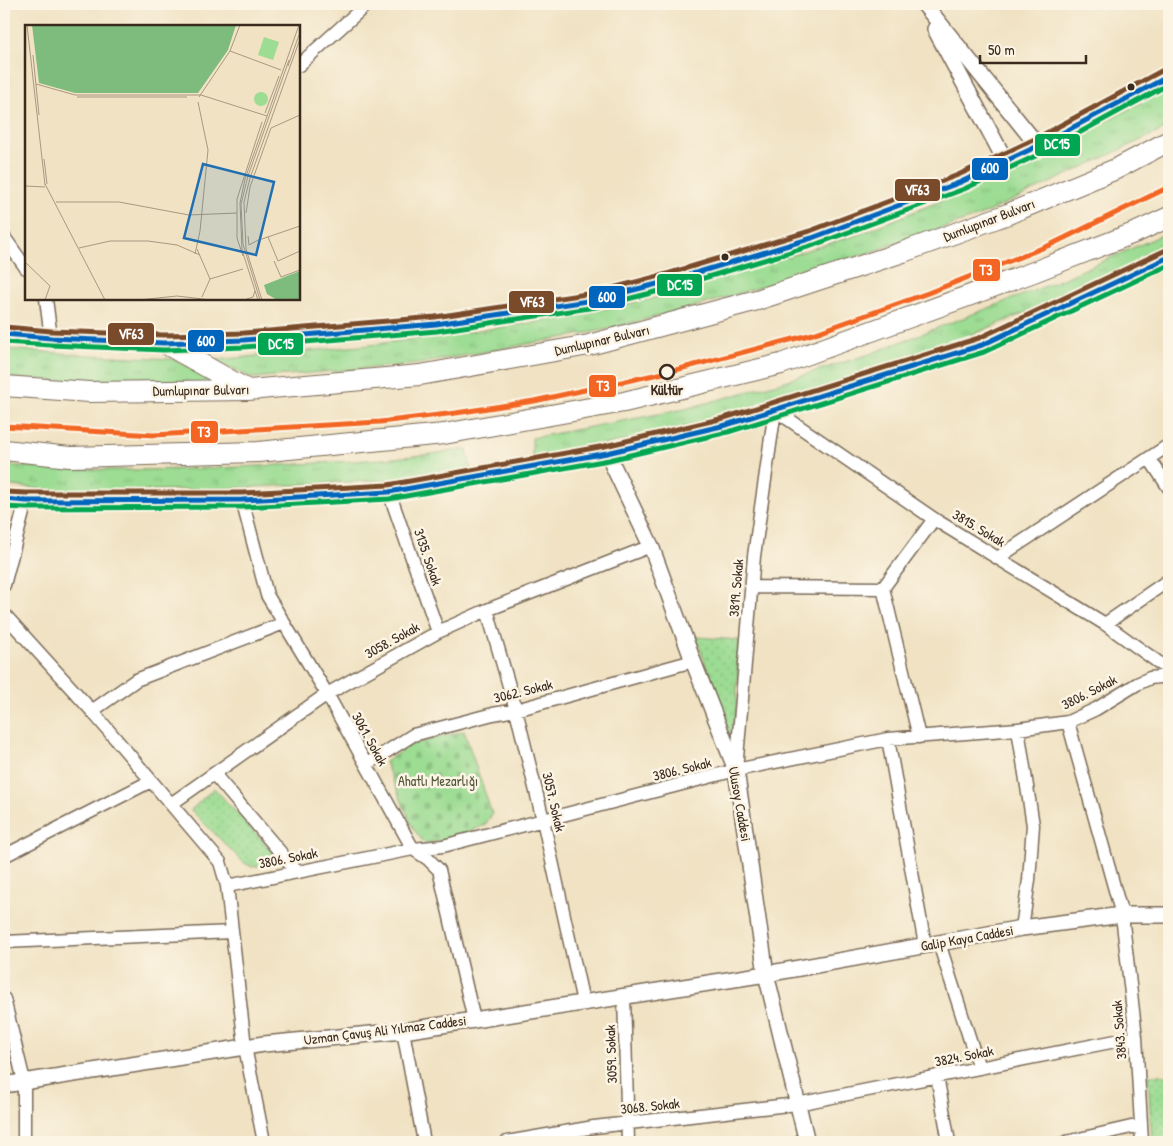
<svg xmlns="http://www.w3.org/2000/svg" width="1173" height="1146" font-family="'Patrick Hand',sans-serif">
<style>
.grass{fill:url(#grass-tufts);stroke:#6c8358}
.cemetery{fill:url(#cemetery-stones);stroke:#6c8358}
.park{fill:url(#park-dots);stroke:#6c8358}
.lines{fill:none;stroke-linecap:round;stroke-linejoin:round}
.minor-casing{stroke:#7a6a58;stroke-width:15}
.tertiary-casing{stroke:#7a6a58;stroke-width:18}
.trunk-casing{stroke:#7a6a58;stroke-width:22}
.minor{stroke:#fff;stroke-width:12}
.tertiary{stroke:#fff;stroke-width:15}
.trunk{stroke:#fff;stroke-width:20}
.bus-1-casing{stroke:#fcf5e5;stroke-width:9}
.bus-2-casing{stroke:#fcf5e5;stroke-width:9}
.bus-3-casing{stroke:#fcf5e5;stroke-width:9}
.bus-1{stroke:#0065bd;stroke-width:5}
.bus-2{stroke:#00a651;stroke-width:5}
.bus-3{stroke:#7a4b2a;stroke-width:5}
.tram-1-casing{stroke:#fcf5e5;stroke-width:9}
.tram-1{stroke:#f26522;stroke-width:5}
.bus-dot{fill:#3b2a1e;stroke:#fcf5e5;stroke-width:2}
.stop-dot{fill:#fcf5e5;stroke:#3b2a1e;stroke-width:2.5}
.labels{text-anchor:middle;stroke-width:5;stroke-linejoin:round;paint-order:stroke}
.street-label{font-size:14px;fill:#3b2a1e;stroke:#fcf5e5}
.stop-label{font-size:14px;font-weight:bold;fill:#3b2a1e;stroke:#fcf5e5}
.park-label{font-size:14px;fill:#53563b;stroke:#fcf5e5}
.inset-road{fill:none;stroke:#a89881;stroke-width:1}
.view{fill:#1f6fb2;fill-opacity:0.15;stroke:#1f6fb2;stroke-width:2.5}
.inset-edge{fill:none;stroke:#3b2a1e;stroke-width:2.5}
.line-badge{stroke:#fcf5e5;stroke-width:2}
.badge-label{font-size:14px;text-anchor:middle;font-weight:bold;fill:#fff}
</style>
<defs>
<pattern id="grass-tufts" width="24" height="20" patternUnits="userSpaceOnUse" patternTransform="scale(1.25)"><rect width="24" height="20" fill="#9cdc93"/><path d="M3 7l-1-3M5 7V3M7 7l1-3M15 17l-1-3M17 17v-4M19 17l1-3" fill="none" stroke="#87bd7e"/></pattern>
<pattern id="cemetery-stones" width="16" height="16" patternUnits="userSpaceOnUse" patternTransform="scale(1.25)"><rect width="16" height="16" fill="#9cdc93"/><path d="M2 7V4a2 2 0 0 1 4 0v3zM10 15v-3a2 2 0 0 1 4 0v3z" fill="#87bd7e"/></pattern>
<pattern id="park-dots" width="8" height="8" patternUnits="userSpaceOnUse" patternTransform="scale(1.25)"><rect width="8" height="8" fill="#9cdc93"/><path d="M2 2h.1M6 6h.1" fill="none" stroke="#87bd7e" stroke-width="1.8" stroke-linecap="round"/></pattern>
</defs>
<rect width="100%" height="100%" fill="#fcf5e5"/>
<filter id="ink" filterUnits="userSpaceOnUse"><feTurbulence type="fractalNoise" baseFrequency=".02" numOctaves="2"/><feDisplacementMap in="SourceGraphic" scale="10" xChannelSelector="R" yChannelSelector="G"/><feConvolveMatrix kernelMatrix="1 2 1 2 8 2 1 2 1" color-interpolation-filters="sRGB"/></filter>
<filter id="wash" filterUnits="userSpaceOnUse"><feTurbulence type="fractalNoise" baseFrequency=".0096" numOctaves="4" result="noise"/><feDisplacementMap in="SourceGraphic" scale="20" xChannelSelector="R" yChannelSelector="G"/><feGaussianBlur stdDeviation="1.12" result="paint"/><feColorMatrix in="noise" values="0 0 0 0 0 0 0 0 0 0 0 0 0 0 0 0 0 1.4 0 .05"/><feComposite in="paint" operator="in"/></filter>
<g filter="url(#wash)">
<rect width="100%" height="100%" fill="#f0e2c3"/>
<path class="grass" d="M1169,88v39l-190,89 -138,46 -140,43 -97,25 -186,34 -166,14 -37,-18 155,-15 155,-21 126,-25 208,-65 136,-55z
M1169,232v16l-69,34 -146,60 -161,57 -132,34 -129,27v-22l153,-29 93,-26 89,-28 184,-71z
M4,349l68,5 100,5 52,24 -165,-2 -55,-4z
M467,449l4,21 -81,10 -175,9 -149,3 -62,-7v-20c91,8 182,5 274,0 63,-3 127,-6 189,-16z"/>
<path class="cemetery" d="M464,731l28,83 -7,11 -37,15 -24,3 -11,-15 -28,-66 25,-17z"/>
<path class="park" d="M696,637l43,3 -4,96h-5z
M214,788l68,74 -30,5 -9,-5 -52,-52z
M1148,1075h21v67h-17z"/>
</g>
<g filter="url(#ink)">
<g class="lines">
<defs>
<path id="minor" d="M299,65l68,-61
M1038,146l131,-70
M4,237l22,31
M46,299l5,39
M1149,458l20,30
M389,492l49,140
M242,500l25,95 60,99 86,155 15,10 11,11 35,150
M999,557l170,-112
M4,585l22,-84
M751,587l132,1
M487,610l29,100 27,110 40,182
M4,614l88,97 128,151 7,24 18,161 19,95
M1105,624l64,-44
M92,711l44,-31 148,-57
M1068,722l54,193 14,122 6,105
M1018,729l15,96 -4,55 -7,48
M919,737l-36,-149 51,-69
M888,739l37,206
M367,764l46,-29 80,-21 23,-4 177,-49
M736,770l18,-214 21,-146 159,109 171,105 64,46
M214,774l83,98
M171,804l156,-110 111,-62 49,-22 164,-64
M4,856l147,-75
M227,886l186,-37 30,-3 293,-76 152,-31 130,-10 50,-7 28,-13 41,-25 13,-6 19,-2
M4,942l228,-10
M939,943l40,125
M624,995l4,147
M4,999l20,82v61
M403,1031l21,111
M937,1076l12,66
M507,1142l87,-15 203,-23 339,-67
M1066,1142l74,-17"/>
<path id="tertiary" d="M935,29l71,133
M4,334l47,4 113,5 80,-3 192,-16 158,-24 75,-19 143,-43 149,-56 77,-36 -114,-142
M607,453l44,93 42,115 43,109 30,204 41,168
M4,499l22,2 216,-1 147,-8 218,-39 119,-28 256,-80 187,-88
M4,1085l260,-41 139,-13 71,-11 292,-46 256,-46 100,-13h47"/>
<path id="trunk" d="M164,343l82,46
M4,386l85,6 159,-2 172,-15 169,-30 168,-45 146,-48 105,-38 108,-45 53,-28
M4,450l66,7 188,-5 186,-18 180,-32 157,-38 250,-91 108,-42 30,-14"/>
</defs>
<use href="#minor" class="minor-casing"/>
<use href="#tertiary" class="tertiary-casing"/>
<use href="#trunk" class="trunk-casing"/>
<use href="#minor" class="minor"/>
<use href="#tertiary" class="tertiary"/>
<use href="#trunk" class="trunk"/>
<defs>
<path id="bus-1" d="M4,334l47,4 113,5 80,-3 192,-16 158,-24 75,-19 143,-43 149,-56 77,-36 131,-70
M4,499l22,2 216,-1 147,-8 218,-39 119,-28 256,-80 187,-88"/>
<path id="bus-2" d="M4,342l47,3 113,5 80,-3 193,-16 159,-24 75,-19 143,-43 150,-56 78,-36 127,-69
M4,507l22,1 216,-1 147,-8 220,-39 119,-28 256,-80 185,-87"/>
<path id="bus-3" d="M5,327l46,4 113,4 80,-2 191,-16 158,-24 74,-19 143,-43 148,-56 77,-36 130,-70
M5,492l21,1h216l146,-8 217,-39 119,-28 255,-80 187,-88"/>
</defs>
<use href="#bus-1" class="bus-1-casing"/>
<use href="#bus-2" class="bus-2-casing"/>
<use href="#bus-3" class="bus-3-casing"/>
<use href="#bus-1" class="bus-1"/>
<use href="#bus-2" class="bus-2"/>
<use href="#bus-3" class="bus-3"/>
<defs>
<path id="tram-1" d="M4,426l150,9 226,-13 76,-9 78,-12 134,-29 145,-38 115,-41 122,-48 119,-58"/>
</defs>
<use href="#tram-1" class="tram-1-casing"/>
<use href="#tram-1" class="tram-1"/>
</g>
</g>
<g class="bus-dot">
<circle cx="1131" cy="87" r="4.5"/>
<circle cx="725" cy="257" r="4.5"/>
</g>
<circle class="stop-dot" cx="667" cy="372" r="7"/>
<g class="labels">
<g class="street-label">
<text transform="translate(989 220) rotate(-21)" y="5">Dumlupınar Bulvarı</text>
<text transform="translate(602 340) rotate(-13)" y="5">Dumlupınar Bulvarı</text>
<text transform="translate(201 390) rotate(-1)" y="5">Dumlupınar Bulvarı</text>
<text transform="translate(979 528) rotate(31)" y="5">3815. Sokak</text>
<text transform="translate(428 557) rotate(71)" y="5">3135. Sokak</text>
<text transform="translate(736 588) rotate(-85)" y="5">3819. Sokak</text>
<text transform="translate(392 640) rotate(-29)" y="5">3058. Sokak</text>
<text transform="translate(523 691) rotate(-14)" y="5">3062. Sokak</text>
<text transform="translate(1089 692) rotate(-27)" y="5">3806. Sokak</text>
<text transform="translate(370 739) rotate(61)" y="5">3061. Sokak</text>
<text transform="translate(682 769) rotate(-14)" y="5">3806. Sokak</text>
<text transform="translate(554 802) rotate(77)" y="5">3057. Sokak</text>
<text transform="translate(740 804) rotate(80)" y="5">Ulusoy Caddesi</text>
<text transform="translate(288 858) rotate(-11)" y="5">3806. Sokak</text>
<text transform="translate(967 938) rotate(-10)" y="5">Galip Kaya Caddesi</text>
<text transform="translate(385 1030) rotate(-7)" y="5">Uzman Çavuş Ali Yılmaz Caddesi</text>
<text transform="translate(1119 1030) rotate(-95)" y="5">3843. Sokak</text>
<text transform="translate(611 1054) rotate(-92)" y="5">3059. Sokak</text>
<text transform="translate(964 1056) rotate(-11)" y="5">3824. Sokak</text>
<text transform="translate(650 1106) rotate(-6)" y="5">3068. Sokak</text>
</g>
<g class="stop-label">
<text x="667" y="395">Kültür</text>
</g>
<g class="park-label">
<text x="438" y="786">Ahatlı Mezarlığı</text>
</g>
</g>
<g transform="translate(25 25)">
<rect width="275" height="275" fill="#f0e2c3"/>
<path d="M7,0h204l-8,25 -30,43h-123l-36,-10zM275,246v29h-23l-10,-6 -3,-9z" fill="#7dbc7d"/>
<path d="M239,12l15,5 -6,18 -15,-5zM229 74a7 7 0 1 1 14 0a7 7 0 1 1-14 0Z" fill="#9cdc93"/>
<path class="inset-road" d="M2,0l18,160M205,26l51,19M8,30l6,60M263,41l11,-31M11,59l39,11h126l66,21M52,72h110M174,72l31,-46 10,-26M240,88l14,-37M0,119v21M19,134l3,25M20,159l60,116M0,161l20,1M31,177h63l70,13 48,-2M221,188l4,-26 21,-59 29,-13M223,211l1,9 11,-6M243,212l10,24M234,215l41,-14M54,223l31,-7h38l29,4 23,10M172,224l13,30M170,229l5,-23 8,-81 -10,-48M218,231l-6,-18v-39l25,-77M249,236l7,16 19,-7M253,236l22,-10M0,237l25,24 -5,14M177,272l8,-18 33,-10M113,275l39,-4 34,4M219,275l9,-3 2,-6M233,275l-16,-50 -2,-47 5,-24 54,-154M235,275l-17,-56 -2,-40 7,-28 41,-116M237,275l-16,-51 -2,-47 6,-24 50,-139"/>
<path class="view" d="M178,139l71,18 -18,73 -72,-17z"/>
<rect width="275" height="275" class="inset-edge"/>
</g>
<g class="line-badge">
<rect x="1034" y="133" width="47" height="24" rx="5" fill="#00a651"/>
<rect x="971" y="157" width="38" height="24" rx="5" fill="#0065bd"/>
<rect x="894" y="178" width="47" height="24" rx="5" fill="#7a4b2a"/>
<rect x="972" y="258" width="29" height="24" rx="5" fill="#f26522"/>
<rect x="656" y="273" width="47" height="24" rx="5" fill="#00a651"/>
<rect x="588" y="285" width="38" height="24" rx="5" fill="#0065bd"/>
<rect x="508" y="290" width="47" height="24" rx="5" fill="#7a4b2a"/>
<rect x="107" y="322" width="48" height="24" rx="5" fill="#7a4b2a"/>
<rect x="187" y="329" width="38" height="24" rx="5" fill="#0065bd"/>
<rect x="257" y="332" width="47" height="24" rx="5" fill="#00a651"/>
<rect x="588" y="374" width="29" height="24" rx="5" fill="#f26522"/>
<rect x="190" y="420" width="29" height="24" rx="5" fill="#f26522"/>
</g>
<g class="badge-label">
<text x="1057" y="149">DC15</text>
<text x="990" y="173">600</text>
<text x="917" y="195">VF63</text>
<text x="986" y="275">T3</text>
<text x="680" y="290">DC15</text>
<text x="607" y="302">600</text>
<text x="532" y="307">VF63</text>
<text x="131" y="339">VF63</text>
<text x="206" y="346">600</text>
<text x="281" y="349">DC15</text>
<text x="603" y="391">T3</text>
<text x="204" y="437">T3</text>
</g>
<rect width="1173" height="1146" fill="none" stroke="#fcf5e5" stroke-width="20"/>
<path d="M980 55v8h106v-8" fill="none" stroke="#3b2a1e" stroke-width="2.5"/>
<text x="988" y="55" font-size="15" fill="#3b2a1e" stroke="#fcf5e5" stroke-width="4" paint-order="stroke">50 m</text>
</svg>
